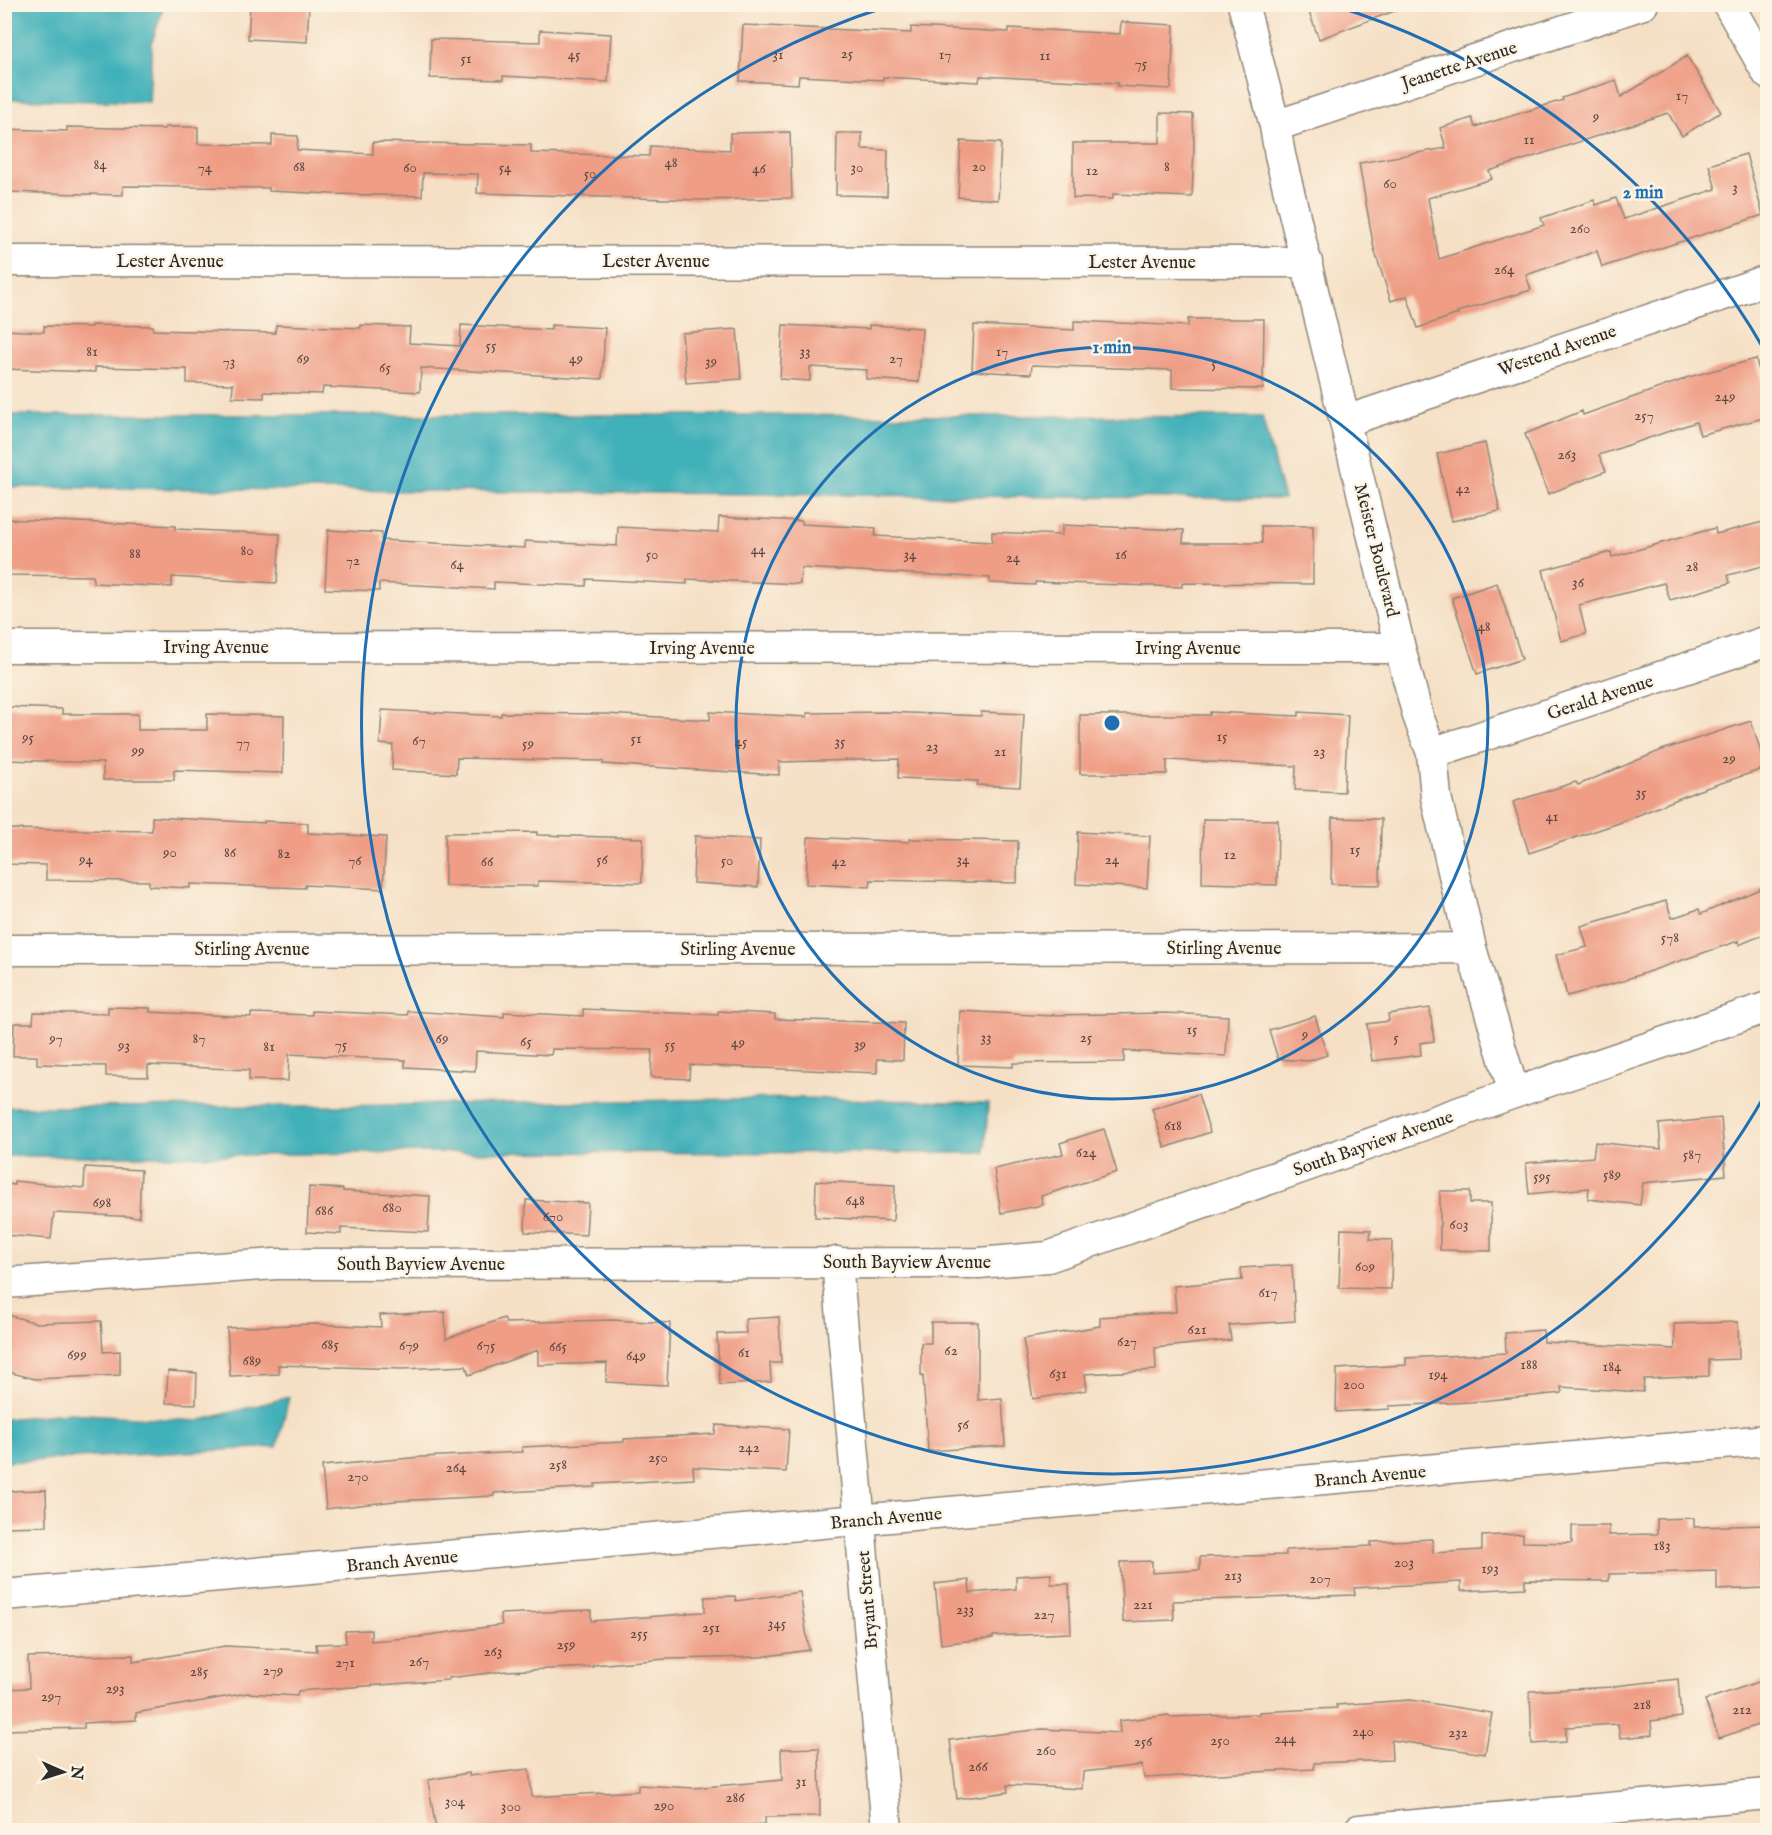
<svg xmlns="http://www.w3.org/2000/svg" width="1772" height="1835" font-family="'IM FELL English',serif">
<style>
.water{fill:#3fb0b9;stroke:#356e72;stroke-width:1.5}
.building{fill:#ef9d85}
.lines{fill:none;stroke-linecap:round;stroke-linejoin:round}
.minor-casing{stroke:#908678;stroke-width:33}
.minor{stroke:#fff;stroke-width:30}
.ring{fill:none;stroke:#1f6fb2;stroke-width:3}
.labels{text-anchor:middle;stroke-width:5;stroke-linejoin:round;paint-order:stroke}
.number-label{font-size:15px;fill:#5c4842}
.street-label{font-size:18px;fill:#2b2b2b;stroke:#fcf5e5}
.centre{fill:#1f6fb2;stroke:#fcf5e5;stroke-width:3}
.ring-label{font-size:18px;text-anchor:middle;font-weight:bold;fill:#1f6fb2;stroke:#fcf5e5;stroke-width:5;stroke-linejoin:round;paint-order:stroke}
</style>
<rect width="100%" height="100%" fill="#fcf5e5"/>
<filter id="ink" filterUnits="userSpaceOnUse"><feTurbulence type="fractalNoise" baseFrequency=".0167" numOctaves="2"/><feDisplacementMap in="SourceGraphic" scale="12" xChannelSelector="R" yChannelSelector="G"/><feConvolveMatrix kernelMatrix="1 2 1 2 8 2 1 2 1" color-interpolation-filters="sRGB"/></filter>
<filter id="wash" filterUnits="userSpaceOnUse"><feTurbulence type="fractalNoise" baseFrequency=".008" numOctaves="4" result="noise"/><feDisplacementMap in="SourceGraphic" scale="24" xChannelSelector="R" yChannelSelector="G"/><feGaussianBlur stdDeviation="1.35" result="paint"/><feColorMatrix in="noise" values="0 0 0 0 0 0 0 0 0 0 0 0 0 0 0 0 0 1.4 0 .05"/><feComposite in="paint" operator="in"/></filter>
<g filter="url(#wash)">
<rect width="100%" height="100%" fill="#f5e0c6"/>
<path class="water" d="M5,4l159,1 -12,37 -3,60 -144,-3z
M5,415h717l540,2 22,82 -1279,-12z
M799,1098l189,5 -3,50 -572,-1 -217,4h-191v-49l331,-1z
M289,1397l-12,50 -272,15v-43l64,-6 129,8z"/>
<g id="blocks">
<path class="building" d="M250,4h59l-2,38 -59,-3z
M1306,4h98l1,3 -86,32z
M1121,22l53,3 -3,64 -54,-3 1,-3 -138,-7 -1,6 -96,-5v3l-84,-4 -1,8 -58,-3 3,-56 168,8v-6l98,5v-4l111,6z
M540,30l71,4 -3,48 -105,-6v4l-73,-2 1,-39 109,3z
M1687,56l34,56 -39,24 -14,-23 -179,58 3,8 -64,19 11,61 105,-34 -3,-7 53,-18 2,5 20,-7 8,21 92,-30 -7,-24 37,-11 17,61 -161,52 -5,-16 -71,24 5,15 -74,22 1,2 -40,14 -11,-32 -16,5 -17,-52 -15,-86 87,-15 -6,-20 32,-10 3,9 88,-27 -1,-2 54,-18 5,17z
M1160,113l33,1 1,33 -2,50 -79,-3v5l-40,-1v-55h87z
M67,127l98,2v-2h33v17l74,1v-10l26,1 -1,14 76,4v-12l158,3v8l118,3 1,-10 80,4v-17l60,-1 2,66 -94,2 -221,-7 1,-19 -55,-1 -1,23 -91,-2 -62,-3v-3l-146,-2v9l-119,-3v-63l63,2z
M837,133h25v16l26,1 -1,46 -51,-1z
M961,141l40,2 -3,57 -40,-3z
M1188,319h76l-1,70 -91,-1v-18l-140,-5 -1,9 -59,-3 2,-46 100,5v-9l114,5z
M91,325l62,1v4l122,3 1,-8 85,3v-3l49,2 -1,16 51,3 1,-21 90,5v-5l54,3 -3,51 -181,-11 -1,24 -97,-5 -1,7 -58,-2v6l-32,-1 1,-13 -46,-1v-14l-92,-2v5l-91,-3v-39l40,2v-6l47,1z
M783,325l86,4v-4l53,3 -3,54 -53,-3 1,-9 -57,-3v14l-30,-2z
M737,329l4,50 -55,4 -4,-50z
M1756,359l11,43v15l-67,18 -4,-13 -97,33 7,16 -58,23 -23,-60 57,-23 1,4 102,-36v-1z
M1485,443l15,68 -48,10 -15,-67z
M719,517l83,4v3l74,4 -1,8 117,6v-10l70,3v-10l122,5 -1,13h79l-1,-17h52v58l-131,-1v4l-147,-5v3l-45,-2v-5l-189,-10 -1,16 -113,-5v5l-100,-5 -1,7 -92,-4v7l-115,-6v8l-54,-2 3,-59 54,3 -1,7 144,8v-7l92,5 1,-19 100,5z
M4,519l171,7v3l105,5 -3,49 -105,-6v10l-79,-4v-7l-89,-1z
M1767,521v44l-39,10 2,8 -60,17 -6,-17 -85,22 7,29 -25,7 -18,-71 68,-18 1,5 103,-29 1,6z
M1497,583l25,76 -45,15 -25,-76z
M7,707l55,2v5h76v16h69v-16l77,2 -1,57 -109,-3v10h-71v-17l-97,-3z
M382,710l119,6v-3l104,1 105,6v-8l97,5v-4l79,-1 95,4v-4l43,2 -4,73 -43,-2 1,-4 -80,-3 1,-19 -120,3v13l-176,-11v-3l-146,-3 -1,16 -64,-4 1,-25 -13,-1z
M1210,712l89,4v-4l49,3 -4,77 -49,-2 1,-24 -129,-6v14h-87v-59h130z
M1751,721l15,47 -69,23 -78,32 -90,30 -16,-51 63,-20 2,3 84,-35z
M152,817l112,6v-2l44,2v10l78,4 -3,52 -78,-4v3l-115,-4v4l-41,-2v-5l-103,-1v-15l-42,-1v-35l148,2z
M1332,818l49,1 -1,66 -49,-1z
M1203,819l75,1 -1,65 -75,-2z
M537,832v3l106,3 -1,45 -104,-2v5h-93v-53z
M1078,832l72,4 -3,52 -71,-4z
M695,836l65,4 -2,47 -65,-4z
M808,837l101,5v-3l109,2 -1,42 -146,-3 -1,7 -64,-3z
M1767,886v47l-28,12 -1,-4 -111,38v1l-60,16 -11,-41 31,-8 -6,-21 85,-25 6,17 27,-9 2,5z
M108,1007l42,1v4l101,5v-4l61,2v-4l96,4v-4l96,6v-5l79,4v-7l135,6v-4l57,3v5l129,4 -1,37 -26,-1v14l-187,-8 -1,14 -38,-2 1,-27 -100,-1 -1,6 -75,-4 -1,20 -70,-4v-7l-116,-6 -1,27 -39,-1v-10l-101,-5v12l-42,-1v-10l-69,-2v-8h-24l1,-33h19l1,-11 74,2z
M1430,1008l4,33 -14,2 1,12 -49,6 -5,-37 22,-3 -1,-7z
M960,1011l92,5v-1l113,-2 63,3 -2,40 -102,-5v11l-111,1v4l-55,-2z
M1315,1016l12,39 -18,6 -31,-2 -9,-29z
M1198,1094l12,38 -45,16 -13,-39z
M1721,1118l5,57 -83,8 -3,22 -52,-6 1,-11 -60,6 -3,-31 67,-6 2,-15 66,7 -2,-25z
M1104,1129l13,43 -76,24 2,9 -42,8 -7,-44 69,-15 -3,-11z
M85,1167l56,3 -2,47 -85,-4 -3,26 -47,-4v-52l10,2v-4l70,7z
M816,1181l79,4 -2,36 -78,-4z
M309,1187l34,2v2l87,5 -2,36 -87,-4v6l-34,-2z
M1440,1191h30v12h21v48l-51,-1z
M526,1200l62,3 -2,32 -61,-3z
M1341,1229l30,1 -1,9 22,1 -1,49 -52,-1z
M1292,1265l3,56 -66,4 2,15 -76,8 1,22 -71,4 2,16 -54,9 -10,-60 77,-13v-9l76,-5 -2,-26 68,-6 -1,-12z
M445,1312l1,27 58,-21 2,5 104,-3 60,3 -3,62 -61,-3 1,-19 -69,2v-15l-69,25 -3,-9 -64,3 -124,-4 1,9 -49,2 -3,-48 86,-4 68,3 -1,-12z
M4,1314l33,9 64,-2 2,31 17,-1v24l-85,4 -31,-8z
M779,1317l2,46h-11l1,19 -51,3 -3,-51 29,-1 -1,-14z
M931,1322h47v78l24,-2 3,48 -77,5 -5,-75h-2v-33h10z
M1738,1322l1,37 -30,1v16l-65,3 -1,13 -82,-5 1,6 -92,9 -81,4 1,3 -54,3 1,-43 69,-4v-7l100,-5 -1,-20 38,-3 1,12 131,7 -1,-25z
M168,1371l29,2 -1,31 -30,-1z
M716,1425l73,4 -3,43 -93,-5 1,12 -99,5v3l-101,6v3l-99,5 -69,8 -4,-43 100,-9 101,-5 -1,-5 102,-5v-3l91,-5z
M46,1490l1,36 -43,1v-36z
M1694,1518v9l73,-2v39h-2l2,24 -50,2v-19l-108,3v7l-84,-1v8l-64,3v-9l-107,6 1,7 -182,6 1,19 -51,2 -3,-60 32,-1v12l48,-3v-13l86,-2v-5l85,-4v-4l61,-3 1,14 49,-3v-14l41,-2v8l49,1v-17h37v9l48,-1v-15z
M1051,1574v10h18l2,49 -78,3v2l-52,6 -6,-60 34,-4 1,13 46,-4v-13z
M800,1592l9,58 -49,7 -94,2 -73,6v2l-87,4 -58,7v2l-150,11 -1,5 -50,-3 -111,20v7l-52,3v5l-80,2v-41l25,-1 -1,-31 105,-2v7l92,-16 92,5 -1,-7 30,-1 -1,-12 26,-1v11l51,-4 -1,-1 81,-11 -2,-11 91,-4v11l95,-7v-1l19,-1v-15l30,-1 1,5z
M1678,1679l3,38 -30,4 1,14 -32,3 -2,-14 -52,3v15l-34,2 -2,-53 84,-4v-1z
M1767,1679v43l-48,16 -14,-38z
M1410,1700l82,13 -7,41 -94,-14 1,20 -78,3v6l-170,9 -2,-13 -59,7 -1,17 -75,-4 1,7 -51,7 -7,-59 92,-11 78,4 -1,-12 50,-6 1,2 89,-3v-2l78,-4 -1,-3z
M819,1748l1,68 -55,1v7l-72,6 -71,-1v1h-186l-8,-50 41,-7v3l60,-7 3,28 106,-6v-6l56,3 88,-8 -1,-31z"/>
</g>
</g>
<g filter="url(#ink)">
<use href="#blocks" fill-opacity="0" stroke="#908678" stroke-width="1.5"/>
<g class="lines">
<defs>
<path id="minor" d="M1243,4l32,122 5,29 120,493 18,68 14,37 4,44 35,151 43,145
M1728,4l40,70
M1275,126l368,-122
M4,261l1303,1
M1346,421l422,-141
M4,647l1396,1
M1432,753l336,-112
M4,950l1467,-2
M837,1262l50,568
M4,1283l272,-19 703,-1 69,-6 466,-164 254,-86
M4,1595l1764,-155
M1359,1830l409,-36"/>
</defs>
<use href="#minor" class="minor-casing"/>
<use href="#minor" class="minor"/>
</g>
</g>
<g class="ring">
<circle cx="1112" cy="723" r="376"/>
<path d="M1766 1093A751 751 0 1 1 892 5M1332 5A751 751 0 0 1 1766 353"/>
</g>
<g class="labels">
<g class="number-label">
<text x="847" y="58">25</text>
<text x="574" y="59">45</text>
<text x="778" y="59">31</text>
<text x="945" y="59">17</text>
<text x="1045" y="60">11</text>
<text x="466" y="63">51</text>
<text x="1141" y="68">75</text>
<text x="1682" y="100">17</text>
<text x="1596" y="121">9</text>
<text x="1529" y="144">11</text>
<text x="671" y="167">48</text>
<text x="100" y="169">84</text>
<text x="299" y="171">68</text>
<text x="979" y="171">20</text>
<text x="1167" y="171">8</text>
<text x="205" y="172">74</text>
<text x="410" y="172">60</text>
<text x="505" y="172">54</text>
<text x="857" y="172">30</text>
<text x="759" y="173">46</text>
<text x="1092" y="175">12</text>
<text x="590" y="178">50</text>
<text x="1390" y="188">60</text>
<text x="1735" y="192">3</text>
<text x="1580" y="233">260</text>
<text x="1504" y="274">264</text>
<text x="491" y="350">55</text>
<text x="92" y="356">81</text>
<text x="805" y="356">33</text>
<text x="1002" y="356">17</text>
<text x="303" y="363">69</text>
<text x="576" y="363">49</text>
<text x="896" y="363">27</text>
<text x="229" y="366">73</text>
<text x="711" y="366">39</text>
<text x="1214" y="368">5</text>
<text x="385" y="372">65</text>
<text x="1725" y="401">249</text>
<text x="1644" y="420">257</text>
<text x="1567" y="459">263</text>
<text x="1463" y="493">42</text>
<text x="758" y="554">44</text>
<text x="247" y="555">80</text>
<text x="135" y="558">88</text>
<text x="652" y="559">50</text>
<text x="910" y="559">34</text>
<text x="1121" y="559">16</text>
<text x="1013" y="562">24</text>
<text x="353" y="565">72</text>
<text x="457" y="569">64</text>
<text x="1692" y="571">28</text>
<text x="1578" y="587">36</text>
<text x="1484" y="631">48</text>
<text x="1222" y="741">15</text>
<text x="28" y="742">95</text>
<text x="636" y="743">51</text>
<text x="419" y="745">67</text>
<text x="741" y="746">45</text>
<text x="840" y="746">35</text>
<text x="243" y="747">77</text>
<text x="528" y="748">59</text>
<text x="932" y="751">23</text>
<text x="138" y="755">99</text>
<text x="1000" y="756">21</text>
<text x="1319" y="756">23</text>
<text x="1729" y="763">29</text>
<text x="1641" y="797">35</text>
<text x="1552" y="821">41</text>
<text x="1355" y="854">15</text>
<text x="170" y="857">90</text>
<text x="230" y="857">86</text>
<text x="284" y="858">82</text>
<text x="1230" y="859">12</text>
<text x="86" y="864">94</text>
<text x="602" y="864">56</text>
<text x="963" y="864">34</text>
<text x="1112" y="864">24</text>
<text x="355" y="865">76</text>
<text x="727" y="865">50</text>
<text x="487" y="866">66</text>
<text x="839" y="866">42</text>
<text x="1670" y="942">578</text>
<text x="1192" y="1034">15</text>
<text x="1305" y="1039">9</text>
<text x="986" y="1042">33</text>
<text x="1086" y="1042">25</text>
<text x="1396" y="1042">5</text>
<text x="56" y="1043">97</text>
<text x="199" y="1043">87</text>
<text x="442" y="1043">69</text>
<text x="526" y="1046">65</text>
<text x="738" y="1047">49</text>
<text x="341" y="1049">75</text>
<text x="670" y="1049">55</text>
<text x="860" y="1049">39</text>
<text x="124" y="1050">93</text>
<text x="269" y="1051">81</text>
<text x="1173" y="1130">618</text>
<text x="1086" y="1157">624</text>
<text x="1692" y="1159">587</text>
<text x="1612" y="1179">589</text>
<text x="1542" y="1181">595</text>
<text x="855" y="1205">648</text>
<text x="102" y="1207">698</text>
<text x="392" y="1212">680</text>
<text x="324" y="1215">686</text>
<text x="553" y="1221">670</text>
<text x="1459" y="1229">603</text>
<text x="1365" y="1271">609</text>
<text x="1268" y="1297">617</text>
<text x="1197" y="1334">621</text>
<text x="1127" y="1346">627</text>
<text x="330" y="1349">685</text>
<text x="409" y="1350">679</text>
<text x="486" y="1350">675</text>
<text x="558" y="1351">665</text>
<text x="951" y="1355">62</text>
<text x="744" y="1357">61</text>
<text x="77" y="1359">699</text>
<text x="636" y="1360">649</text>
<text x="252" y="1365">689</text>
<text x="1529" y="1369">188</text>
<text x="1612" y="1371">184</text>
<text x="1058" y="1378">631</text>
<text x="1438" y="1379">194</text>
<text x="1354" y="1389">200</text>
<text x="963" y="1429">56</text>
<text x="749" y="1452">242</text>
<text x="658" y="1462">250</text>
<text x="558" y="1469">258</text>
<text x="456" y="1472">264</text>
<text x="358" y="1481">270</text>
<text x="1662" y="1550">183</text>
<text x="1404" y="1567">203</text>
<text x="1490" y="1573">193</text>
<text x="1233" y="1580">213</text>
<text x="1320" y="1583">207</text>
<text x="1143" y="1609">221</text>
<text x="965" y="1614">233</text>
<text x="1044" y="1619">227</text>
<text x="777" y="1628">345</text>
<text x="711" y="1632">251</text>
<text x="639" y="1638">255</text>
<text x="566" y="1649">259</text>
<text x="493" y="1656">263</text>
<text x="419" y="1666">267</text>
<text x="345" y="1667">271</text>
<text x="273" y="1675">279</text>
<text x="199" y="1676">285</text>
<text x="115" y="1693">293</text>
<text x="51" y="1701">297</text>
<text x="1642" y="1709">218</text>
<text x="1742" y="1714">212</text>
<text x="1363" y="1736">240</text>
<text x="1458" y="1737">232</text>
<text x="1285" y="1743">244</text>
<text x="1220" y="1745">250</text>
<text x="1143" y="1746">256</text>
<text x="1046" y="1755">260</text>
<text x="978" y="1771">266</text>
<text x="801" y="1786">31</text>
<text x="735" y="1802">286</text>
<text x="455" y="1806">304</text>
<text x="664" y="1810">290</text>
<text x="511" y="1811">300</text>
</g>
<g class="street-label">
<text transform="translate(1459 65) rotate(-18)" y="6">Jeanette Avenue</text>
<text x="170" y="267">Lester Avenue</text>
<text x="656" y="267">Lester Avenue</text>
<text x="1142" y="268">Lester Avenue</text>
<text transform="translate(1557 350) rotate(-19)" y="6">Westend Avenue</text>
<text transform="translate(1377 550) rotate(76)" y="6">Meister Boulevard</text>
<text x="216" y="653">Irving Avenue</text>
<text x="702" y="654">Irving Avenue</text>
<text x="1188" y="654">Irving Avenue</text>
<text transform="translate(1600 697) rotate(-18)" y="6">Gerald Avenue</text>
<text x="1224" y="954">Stirling Avenue</text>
<text x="252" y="955">Stirling Avenue</text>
<text x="738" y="955">Stirling Avenue</text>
<text transform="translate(1373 1143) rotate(-19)" y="6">South Bayview Avenue</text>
<text x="907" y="1268">South Bayview Avenue</text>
<text x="421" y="1270">South Bayview Avenue</text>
<text transform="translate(1370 1476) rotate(-5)" y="6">Branch Avenue</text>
<text transform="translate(886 1518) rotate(-5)" y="6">Branch Avenue</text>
<text transform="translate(402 1561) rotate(-5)" y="6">Branch Avenue</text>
<text transform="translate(867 1600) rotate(-95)" y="6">Bryant Street</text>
</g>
</g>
<circle cx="1112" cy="723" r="9" class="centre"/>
<g class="ring-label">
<text x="1643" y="198">2 min</text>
<text x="1112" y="353">1 min</text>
</g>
<rect width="1772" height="1835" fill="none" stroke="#fcf5e5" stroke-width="24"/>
<g transform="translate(63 1772) rotate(93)" stroke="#fcf5e5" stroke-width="4.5" paint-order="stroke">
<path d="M0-4.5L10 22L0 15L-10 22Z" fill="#2b2b2b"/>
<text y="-9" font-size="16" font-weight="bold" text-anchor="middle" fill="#2b2b2b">N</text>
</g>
</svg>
